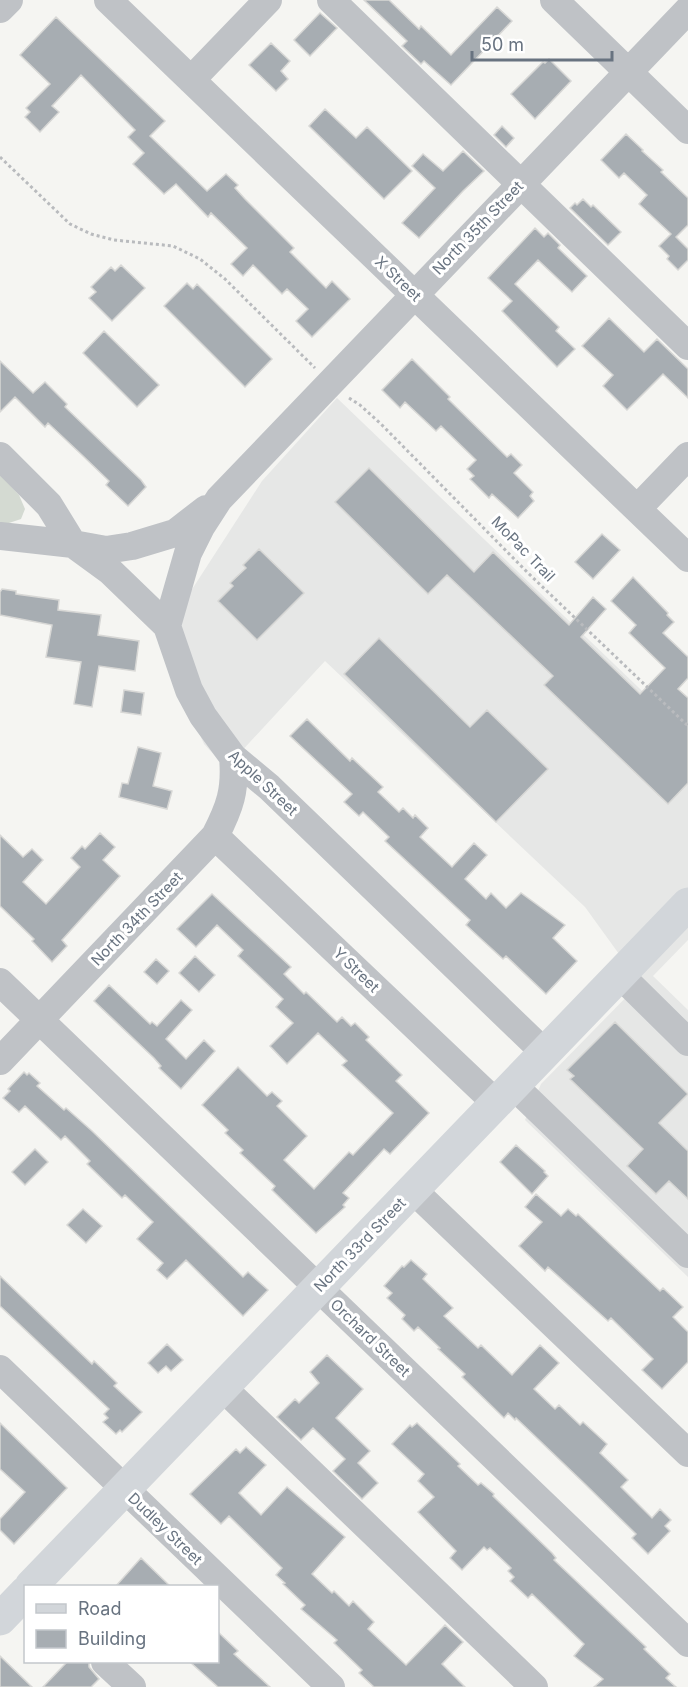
<svg xmlns="http://www.w3.org/2000/svg" width="688" height="1687" font-family="Inter,sans-serif">
<style>
.built{fill:#e6e7e6}
.green{fill:#d4dad2}
.building{fill:#a7adb2;stroke:#d7d7d5;stroke-width:1.5}
.lines{fill:none;stroke-linecap:round;stroke-linejoin:round}
.path{stroke:#b9bbbe;stroke-width:3;stroke-dasharray:3 3;stroke-linecap:butt}
.minor{stroke:#bfc2c6;stroke-width:28}
.major{stroke:#d2d6da;stroke-width:33}
.labels{text-anchor:middle;stroke-width:6;stroke-linejoin:round;paint-order:stroke}
.street-label{font-size:15px;fill:#687380;stroke:#fff}
</style>
<rect width="100%" height="100%" fill="#f5f5f2"/>
<path class="built" d="M337,398l351,337v205l-35,36 35,34v267l-163,-157 16,-36 99,-101 -55,-76 -260,-246 -99,107 -22,-24 -46,-102 104,-161z"/>
<path class="green" d="M0,474l19,21 6,14 -4,10 -15,5 -6,-1z"/>
<path class="building" d="M364,0h25l30,29 2,-3 30,29 46,-48 15,14 -61,64 -27,-24 -3,3 -19,-18 5,-5z
M320,13l17,15 -27,28 -16,-16z
M56,17l109,104 -15,15 57,55 19,-17 12,11 -3,3 10,11 49,49 -4,4 36,36 6,-7 18,18 -38,38 -16,-16 12,-12 -21,-20 -5,5 -29,-29 -10,11 -12,-12 16,-16 -36,-35 -3,4 -32,-33 -12,10 -31,-30 11,-11 -16,-16 7,-7 -54,-55 -29,31 7,6 -19,20 -15,-15 5,-5 -4,-4 24,-24 -30,-29z
M271,43l19,18 -9,10 7,8 -12,12 -27,-26z
M549,59l22,22 -36,38 -24,-25 32,-32 2,1z
M325,109l31,29 11,-11 45,44 -28,28 -75,-73z
M502,126l12,12 -8,9 -12,-12z
M626,134l17,16 -1,1 21,19 -2,2 27,26v27l-12,12 12,12v11l-10,10 -11,-11 2,-3 -10,-10 12,-12 -32,-30 8,-9 -23,-22 -5,5 -18,-18z
M463,151l21,20 -21,20 -44,47 -17,-15 33,-35 -23,-22 11,-12 20,17z
M583,199l8,8 2,-2 28,27 -13,13 -38,-37 5,-5 2,2z
M535,228l9,9 4,-4 12,12 -2,3 29,28 -15,16 -34,-32 -23,24 44,43 -3,4 19,18 -18,18 -55,-56 10,-10 -24,-23z
M121,265l24,23 -33,33 -23,-23 7,-6 -5,-5 20,-20 4,4z
M187,283l6,6 4,-5 75,75 -27,28 -81,-81z
M609,318l35,34 13,-13 31,30v29l-25,-24 -36,36 -24,-24 10,-11 -31,-29z
M104,331l55,54 -22,22 -54,-54z
M412,359l38,38 -2,2 59,58 4,-3 11,11 -8,8 19,19 -3,4 4,5 -16,17 -26,-24 -3,4 -19,-19 4,-3 -7,-7 9,-9 -35,-34 -5,5 -31,-29 -5,6 -18,-18z
M0,361l33,32 12,-11 22,22 -2,3 76,73 5,7 -18,19 -22,-21 3,-4 -27,-26 -34,-32 -3,4 -30,-30 -15,15z
M369,468l105,104 19,-20 76,73 24,-28 13,12 -25,28 59,57 25,-26 -36,-35 7,-8 -25,-24 22,-24 35,36 -1,2 7,7 -11,11 25,24v21l-10,11 10,9v85l-20,21 -124,-119 9,-9 -106,-101 -19,19 -93,-92z
M602,534l18,16 -27,29 -18,-17z
M259,549l45,44 -47,47 -39,-39 15,-15 -3,-3 16,-15 -3,-3z
M2,589l14,2v3l43,6 -1,10 43,5 -3,20 41,6 -4,30 -36,-5 -7,41 -18,-3 7,-42 -35,-5 6,-32 -52,-10v-23z
M379,638l91,89 17,-17 61,59 -52,53 -152,-148z
M124,690l20,3 -3,22 -20,-3z
M307,719l43,42 2,-3 31,29 -5,5 21,20 4,-4 10,10 2,-3 13,13 -8,9 32,30 22,-24 13,12 -22,24 21,20 5,-6 15,15 15,-15 44,32 -12,13 24,23 -31,33 -40,-38 -3,3 -23,-21 -14,-13 4,-5 -85,-79 4,-4 -26,-25 -4,4 -15,-14 8,-8 -62,-58z
M138,747l23,6 -8,33 19,5 -5,18 -48,-12 3,-14 6,1z
M100,833l15,14 -12,13 17,16 -58,64 5,6 -15,16 -20,-21 2,-2 -34,-33v-71l23,22 9,-8 11,11 -20,22 23,22 34,-37 -9,-9 11,-12 3,3z
M212,894l79,73 -7,7 20,20 2,-2 31,30 5,-5 9,9 4,-3 14,14 -3,3 36,35 -6,6 33,32 -39,41 -6,-5 -41,44 6,5 -6,7 2,2 -29,26 -44,-43 3,-4 -35,-33 3,-3 -18,-17 3,-3 -26,-25 36,-38 29,29 5,-4 10,9 -5,5 30,30 -23,24 30,29 35,-37 4,3 40,-42 -51,-48 5,-4 -29,-28 -31,31 -17,-18 23,-23 -17,-16 7,-8 -45,-43 5,-6 -26,-25 -21,22 -19,-18z
M195,956l20,19 -16,17 -20,-19z
M156,959l13,12 -12,13 -13,-12z
M109,985l41,39 2,-2 5,4 24,-26 11,10 -26,29 20,20 18,-19 11,11 -34,38 -22,-21 2,-2 -7,-8 -60,-57z
M615,1022l73,72 -29,29 29,28v48l-19,-18 -13,13 -29,-28 16,-17 -73,-70 4,-3 -7,-6z
M24,1072l3,3 2,-2 11,10 -3,3 27,24 2,-2 26,23 151,146 5,-5 20,18 -25,26 -57,-56 -19,19 -10,-9 6,-7 -26,-24 16,-17 -28,-27 -3,3 -35,-34 3,-3 -25,-25 -4,4 -36,-34 -6,6 -16,-14 7,-7 -2,-2z
M516,1145l29,26 -1,1 4,4 -16,18 -32,-32z
M35,1149l13,13 -23,23 -13,-13z
M536,1194l25,22 7,-7 8,7 2,-2 82,77 3,-3 20,19 -10,10 15,15v30l-26,27 -20,-19 11,-11 -42,-41 -3,3 -60,-54 -3,4 -26,-25 23,-24 -17,-15z
M83,1209l19,17 -16,17 -19,-18z
M411,1260l16,14 -4,5 30,29 -9,8 34,32 3,-3 31,30 28,-30 19,18 -25,26 21,20 4,-4 21,20 3,-3 24,22 -7,9 28,27 -7,7 31,31 8,-9 11,11 -6,6 5,5 -22,23 -16,-16 4,-4 -51,-50 -69,-66 -1,2 -7,-7 -4,5 -42,-41 3,-3 -27,-25 2,-1 -22,-21 -4,4 -12,-12 3,-4 -18,-17 5,-5 -8,-7 18,-20 2,1z
M0,1276l92,88 2,-3 23,22 -3,3 28,26 -20,20 -2,-2 -4,4 -13,-12 5,-4 -4,-4 5,-5 -109,-103z
M167,1344l16,16 -12,11 -5,-5 -8,7 -10,-10z
M327,1355l36,34 -27,29 34,33 -12,12 20,20 -16,16 -29,-28 12,-12 -32,-31 -12,12 -24,-23 18,-18 4,4 20,-20 -9,-11z
M0,1423l67,65 -53,56 -14,-14v-11l25,-27 -25,-23z
M417,1423l43,41 -2,2 20,19 3,-2 13,11 -1,2 59,57 4,5 -2,2 92,87 -2,2 26,25 -4,4 10,9h-82l9,-8 -29,-23 10,-12 -52,-50 -4,4 -18,-17 4,-4 -6,-6 3,-3 -21,-20 -3,2 -3,-3 -22,23 -12,-12 6,-7 -38,-39 16,-15 -16,-16 6,-7 -32,-30 18,-19 2,2z
M246,1447l20,18 -27,28 22,22 26,-28 58,50 -33,37 20,19 2,-2 15,15 4,-5 21,21 -6,7 38,36 39,-40 18,17 -21,22 23,23h-91l-15,-14 3,-3 -28,-27 3,-3 -36,-31 4,-4 -22,-21 2,-1 -9,-8 6,-7 -53,-52 -8,8 -31,-30 46,-45 4,4z
M141,1558l30,29h-56z
M218,1632l20,19 -4,3 36,33h-52l-28,-25h28z
M0,1656l32,31h-32z
M67,1662h22v5l10,12 -8,8h-48z"/>
<g class="lines">
<path class="path" d="M0,157l70,67 21,10 23,6 59,6 27,13 25,20 90,89
M349,398l11,7 21,19 147,149 160,153"/>
<path class="minor" d="M108,0l580,558
M331,0l357,346
M554,0l134,130
M0,9l9,-9
M191,80l77,-80
M0,456l49,49 24,39 37,27 57,55 22,64 14,26 30,41 36,30 276,266
M637,509l51,-53
M0,536l73,8 33,6 26,-4 43,-13 31,-24
M167,626l21,-73 13,-26 18,-28 469,-489
M215,836l282,268
M620,975l68,67
M0,982l688,661
M0,1061l215,-225c15,-29 21,-46 18,-79
M514,1086l174,168
M413,1190l275,263
M0,1369l331,318
M223,1388l311,299
M105,1662l27,25"/>
<path class="major" d="M31,1586l657,-682
M0,1619l26,-27"/>
</g>
<g class="labels">
<g class="street-label">
<text transform="translate(478 228) rotate(-46)" y="5">North 35th Street</text>
<text transform="translate(398 279) rotate(44)" y="5">X Street</text>
<text transform="translate(523 549) rotate(46)" y="5">MoPac Trail</text>
<text transform="translate(263 783) rotate(43)" y="5">Apple Street</text>
<text transform="translate(137 919) rotate(-46)" y="5">North 34th Street</text>
<text transform="translate(356 970) rotate(44)" y="5">Y Street</text>
<text transform="translate(360 1245) rotate(-46)" y="5">North 33rd Street</text>
<text transform="translate(370 1338) rotate(44)" y="5">Orchard Street</text>
<text transform="translate(165 1529) rotate(44)" y="5">Dudley Street</text>
</g>
</g>
<rect x="24" y="1585" width="195" height="78" fill="#ffffff" stroke="#c3c7cc" stroke-width="1.5"/>
<rect x="36" y="1604" width="30" height="9" fill="#d2d6da" stroke="#c3c7cc" stroke-width="1.5"/>
<text x="78" y="1615" font-size="18" fill="#687380">Road</text>
<rect x="36" y="1630" width="30" height="18" fill="#a7adb2" stroke="#c3c7cc" stroke-width="1.5"/>
<text x="78" y="1645" font-size="18" fill="#687380">Building</text>
<path d="M472 51v9h140v-9" fill="none" stroke="#687380" stroke-width="3"/>
<text x="481" y="51" font-size="18" fill="#687380" stroke="#ffffff" stroke-width="4.5" paint-order="stroke">50 m</text>
</svg>
